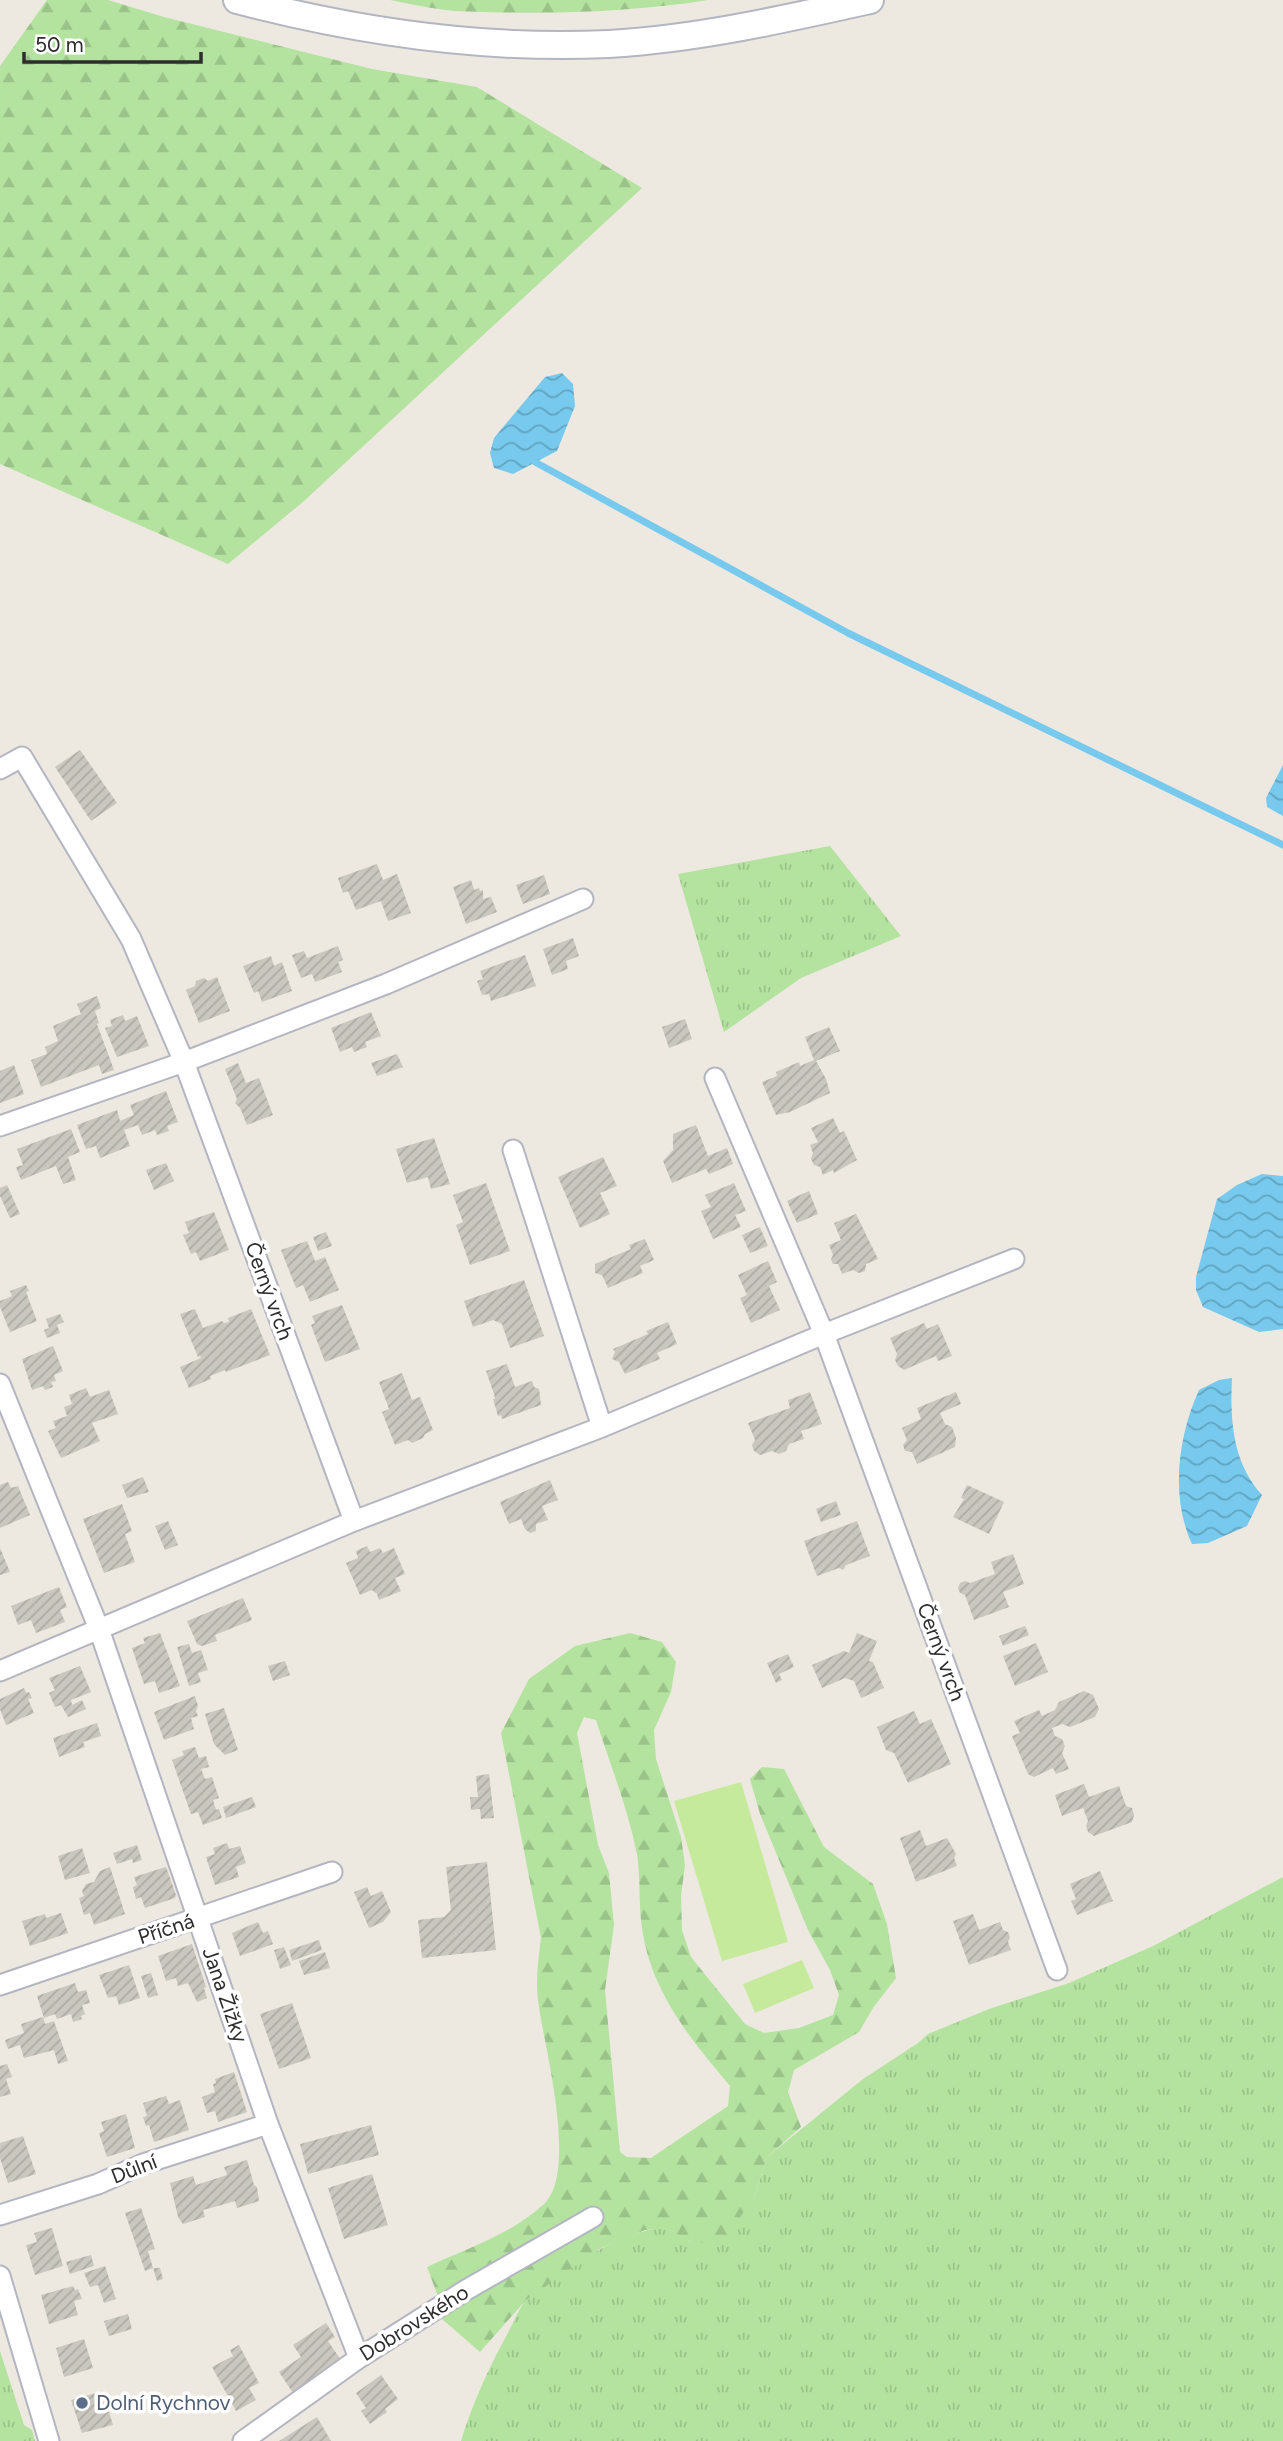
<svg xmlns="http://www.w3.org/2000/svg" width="1283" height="2441" font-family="Figtree,sans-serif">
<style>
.grass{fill:url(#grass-tufts)}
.forest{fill:url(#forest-firs);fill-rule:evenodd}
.pitch{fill:#c5ea9b}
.water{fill:url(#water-waves)}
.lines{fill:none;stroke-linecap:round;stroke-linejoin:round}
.stream{stroke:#77c9ed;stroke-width:7}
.building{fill:url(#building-hatch)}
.street-casing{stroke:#b3b6c0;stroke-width:23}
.secondary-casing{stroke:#b3b6c0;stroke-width:30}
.street{stroke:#fff;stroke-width:19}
.secondary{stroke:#fff;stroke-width:26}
.service-dot{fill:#5c6f8a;stroke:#fff;stroke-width:2.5}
.labels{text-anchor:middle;stroke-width:7;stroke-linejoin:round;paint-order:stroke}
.street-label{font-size:21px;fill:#2d2d2d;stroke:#fff}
.service-label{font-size:21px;fill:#4e5e75;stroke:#fff;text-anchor:start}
</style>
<defs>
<pattern id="grass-tufts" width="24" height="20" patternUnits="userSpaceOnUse" patternTransform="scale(1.75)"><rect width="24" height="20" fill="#b3e39f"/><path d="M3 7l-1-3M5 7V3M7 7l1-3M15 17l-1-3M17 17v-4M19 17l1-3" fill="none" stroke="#9ac389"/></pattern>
<pattern id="forest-firs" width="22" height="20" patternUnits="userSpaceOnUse" patternTransform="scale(1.75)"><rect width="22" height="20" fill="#b3e39f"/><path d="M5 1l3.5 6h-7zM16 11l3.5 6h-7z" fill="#9ac389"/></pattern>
<pattern id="water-waves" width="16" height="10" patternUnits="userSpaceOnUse" patternTransform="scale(1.75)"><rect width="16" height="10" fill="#77c9ed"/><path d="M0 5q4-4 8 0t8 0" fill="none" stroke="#62a4c0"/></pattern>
<pattern id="building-hatch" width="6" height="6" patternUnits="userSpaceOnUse" patternTransform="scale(1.75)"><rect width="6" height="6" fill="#cac7be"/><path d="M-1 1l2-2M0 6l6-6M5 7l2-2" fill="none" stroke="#aeaba4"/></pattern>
</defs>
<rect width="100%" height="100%" fill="#eee9e0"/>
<path class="grass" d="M830,846l71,90 -100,42 -77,54 -46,-158z
M1283,1877v564h-822c12,-40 30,-77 50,-114 4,-8 9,-21 16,-28 23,-23 104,-74 137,-70 10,1 20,9 29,14l61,-45 13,-41 96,-78 55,-36 10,-9 61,-25 80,-26 84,-37z
M0,2351l24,74 8,5 3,11h-35z"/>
<path class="forest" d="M47,0h61l56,17 208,52 105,18 165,101 -338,313 -76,63 -228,-100v-398z
M390,0h318c-81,13 -171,15 -254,11 -21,-2 -43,-7 -64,-11z
M630,1633l32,9 14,20 -5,30 -17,38 2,29 25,78 4,28 -4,31 1,34 9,27 54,67 19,9 35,-5 34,-13 6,-20 -9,-25 -22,-40 -48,-116 -10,-35 12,-12 22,2 40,78 49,37 14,40 9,54 -23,30 -14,24 -65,38 -6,22 13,35 -34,30 -13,41 -33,45h-28l-21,-12 -10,-2 -17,1 -44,18 -75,52 -46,52 -38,-33 -5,-25 -10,-27c39,-18 85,-33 117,-63 34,-32 1,-155 -5,-197 -4,-23 -1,-47 2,-69l-40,-205 28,-54 46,-33zM584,1717l12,3c14,44 32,89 41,134 4,26 1,54 6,80 10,60 49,107 87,152l-2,20 -77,52 -24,-1 -7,-5 -15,-162 9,-65 -5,-52 -11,-28 -21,-112z"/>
<path class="pitch" d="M741,1782l47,160 -66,19 -48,-160z
M802,1960l12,28 -59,25 -12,-29z"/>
<path class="water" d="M562,373l11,11 2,22 -18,45 -44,23 -19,-6 -4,-15 4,-15 51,-61z
M1283,765v51l-16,-9 -1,-9z
M1262,1174l21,2v153l-24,3 -56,-25 -7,-17v-13l21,-78 20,-14z
M1232,1378c-2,41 0,84 30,117l-15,31 -39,17 -16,1c-22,-47 -14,-108 7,-154l20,-10z"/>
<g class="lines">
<path class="stream" d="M535,462l313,171 435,212"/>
</g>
<path class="building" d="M80,750l37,53 -26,18 -36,-54z
M377,864l6,16 14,-6 14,39 -23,8 -7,-20 -25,9 -8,-19 -5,2 -5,-15z
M544,875l6,19 -27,10 -7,-19z
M471,880l3,10 5,-2 1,3 3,-1v9l8,-2 6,15 -31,12 -13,-37z
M573,938l6,18 -13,5 2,8 -16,6 -9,-26z
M338,946l5,14 -5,2 4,10 -27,10 -3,-8 -11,4 -9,-23 12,-4 3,7z
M525,955l11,31 -45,15 -2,-7 -7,1 -5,-14 6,-2 -3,-8z
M271,956l3,10 8,-4 10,29 -30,11 -4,-11 -4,2 -11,-27z
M217,977l13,34 -31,12 -13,-33 9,-4 1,-5 8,-3 4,3z
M97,996l4,12 -6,3 4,12 -2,1 17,46 -12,4 -3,-9 -58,22 -10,-27 16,-6 -2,-7 13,-6 -5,-15 28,-12 -4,-10z
M371,1012l10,24 -16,6 2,5 -13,5 -2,-5 -12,5 -9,-24z
M123,1015l2,6 12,-5 12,30 -32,11 -12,-29 7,-2 -2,-6z
M685,1019l7,20 -23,9 -7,-21z
M829,1027l11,24 -24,10 10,18 4,14 -40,19 -14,3 -14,-33 15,-6 -1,-4 23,-10 1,4 14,-6 -9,-23z
M397,1054l6,13 -26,9 -6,-13z
M238,1063l8,20 13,-5 14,37 -26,10 -7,-17 -5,-5 2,-4 -12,-30z
M14,1065l10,29 -24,9v-32z
M166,1091l12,31 -11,4 2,5 -12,4 -2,-5 -13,5 -4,-10 -14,5 6,16 -30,12 -4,-12 -10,3 -9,-24 40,-15 3,11 14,-6 -4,-10z
M833,1118l7,15 4,-2 13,29 -23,13 -1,-3 -10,5 -3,-8 -6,-2 -3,-6 2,-6 -3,-8 8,-3 -7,-14z
M696,1125l12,31 19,-8 6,16 -24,10 -3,-5 -34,14 -9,-22 10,-11v-16z
M71,1129l9,23 -12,5 8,23 -13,4 -7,-18 -35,14 -5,-13 7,-2 -6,-16z
M434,1138l16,46 -19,5 -3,-12 -21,6 -11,-34z
M603,1157l14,29 -17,7 10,21 -30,14 -22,-51z
M166,1163l8,18 -20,9 -8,-20z
M486,1183l24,68 -40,14 -14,-40 7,-3 -10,-27z
M734,1183l12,28 -11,4 6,12 -28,12 -12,-28 10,-4 -6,-12z
M7,1185l13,29 -10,4 -10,-22v-8z
M809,1191l9,23 -21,9 -10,-22z
M214,1212l15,38 -29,11 -4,-9 -5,2 -8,-19 6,-2 -4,-11z
M856,1214l22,45 -12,5 -1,7 -6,2 -6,-3 -11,4 -4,-10h-5l-2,-5 2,-4 -4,-10 12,-5 -7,-17z
M760,1227l8,19 -18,7 -8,-18z
M326,1232l6,14 -14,5 -5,-14z
M645,1239l9,21 -14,6 3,7 -35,15 -6,-13 -7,-2v-9l36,-15 -2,-4z
M307,1241l8,20 10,-4 14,33 -29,12 -7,-17 -7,3 -15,-38z
M768,1261l9,21 -8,4 11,24 -29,13 -11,-25 7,-3 -9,-20z
M524,1280l20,56 -34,12 -8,-24 -9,-4 -20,7 -9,-26z
M26,1285l3,6 -3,1 11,29 -27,11 -10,-25v-6l12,-5 -2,-5z
M342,1305l18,44 -35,13 -14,-37 4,-2 -3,-7z
M195,1309l8,19 19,-7 2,2 5,-1 -1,-4 23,-9 19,46 -44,17 -1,-2 -15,6 1,3 -22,9 -9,-21 21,-9 -1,-3 -2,2 -18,-43z
M60,1314l4,8 -7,3 3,8 -13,5 -3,-8 5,-2 -3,-9z
M668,1322l9,22 -20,9 3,6 -35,15 -6,-12 -7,-3 3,-7 -2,-3 35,-15 -2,-3z
M924,1323l3,6 11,-5 14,32 -14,5 -2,-5 -32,14 -6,-4 -3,-6 2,-6 -7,-16z
M53,1346l10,25 -9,4 2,6 -5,1 2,5 -8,3 -2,-4 -11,4 -10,-31z
M507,1364l8,23 17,-6 2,6 5,2 2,16 -39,14 -1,-4 -3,1 -5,-17h2l-1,-5 -8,-23z
M402,1373l10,27 8,-3 13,33 -8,4 -2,4 -11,5 -4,-3 -13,5 -13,-33 7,-3 -10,-27z
M86,1388l4,9 19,-7 9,24 -26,9 8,18 -39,17 -13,-27 8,-3 -3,-7 14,-5 -3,-9 8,-3 -3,-9z
M810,1392l12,32 -21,7 3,8 -15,5 -3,7 -7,3 -7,-3 -12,4 -6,-4 -2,-6 3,-5 -7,-17 42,-15 -2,-8z
M956,1392l5,12 -21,9 5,11 7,3 4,11 -1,9 -38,17 -5,-12 -7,-1 -2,-6 4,-5 -5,-12 19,-9 -4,-11z
M143,1477l6,15 -22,6 -5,-13z
M550,1480l8,20 -16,6 6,14 -12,4v7l-6,2 -5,-4 -4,-10 -12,5 -9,-22z
M8,1482l3,6 7,-2 12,29 -30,13v-43z
M967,1485l37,17 -15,32 -36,-17 11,-18 -3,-1z
M836,1501l5,14 -20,7 -5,-13z
M122,1504l10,27 -7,3 10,28 -31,11 -21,-54z
M168,1521l10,24 -13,5 -10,-24z
M857,1521l13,35 -24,9 -3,5 -4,-2 -22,8 -13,-35z
M367,1546l3,6 10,-4 3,5 11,-5 11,26 -10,4 6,13 -22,9 -2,-6 -5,-4 -12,5 -14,-32 12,-5 -2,-7z
M0,1548l10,24 -10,3z
M1013,1554l11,30 -21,8 6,15 -35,13 -9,-25 -5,-2 -2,-5 2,-5 5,-2 5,2 25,-9 -4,-12z
M59,1587l8,20 -7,3 5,12 -29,11 -5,-13 -13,5 -7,-19z
M243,1598l9,22 -37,15 2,6 -15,5 -5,-2 -10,-23z
M1025,1626l4,9 -26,11 -4,-10z
M160,1633l20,53 -21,7 -4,-12 -11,3 -12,-36 13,-5 -2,-5z
M857,1633l20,8 -8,20 4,1 11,26 -23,10 -7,-17 -9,-3 -23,10 -10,-23 32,-14 5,2z
M1036,1643l12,29 -33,14 -12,-30z
M189,1644l3,9 9,-3 7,20 -10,3 3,9 -12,4 -12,-39z
M788,1654l6,13 -15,7 3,6 -6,3 -9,-20z
M285,1661l5,14 -17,6 -5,-15z
M80,1666l11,26 -20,8 1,5 10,-5 4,9 -18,8 -7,-12 -6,2 -6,-14 6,-3 -6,-12z
M24,1688l2,5 3,-1 3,6 -4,1 6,14 -28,12 -6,-16v-10z
M1084,1691l9,4 6,14 -4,8 -25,10 -8,-3 -10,4 3,8 7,3 3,7 -3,7 7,16 -13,5 -3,-6 -19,9 -6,-3 -16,-38 8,-3 -6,-12 25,-11 3,6 13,-6 4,-8z
M195,1696l3,10 -2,5 2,5 -7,2 3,11 -30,11 -10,-28z
M224,1708l14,42 -13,5 -11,-11 -9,-30z
M914,1711l6,13 11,-5 20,45 -43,19 -14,-30 -8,-3 -9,-23z
M97,1723l4,13 -18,6 2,5 -26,10 -6,-19z
M195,1747l4,11 7,-2 3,11 -8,2 4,10 7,-2 7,21 -6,2 3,10 3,-1 3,9 -19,7 -5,-13 -7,2 -19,-54 12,-5 -2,-4z
M489,1774l5,44 -13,1 -1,-10 -9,1 -1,-13h8l-2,-21z
M1084,1784l5,13 30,-11 7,20 6,2 2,7 -2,7 -38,14 -6,-4 -2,-6 2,-5 -5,-13 -21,8 -7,-21z
M252,1797l4,10 -30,11 -3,-11z
M920,1830l6,16 21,-8 9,16 -2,4 3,8 -41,16 -16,-44z
M227,1843l2,6 11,-3 6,17 -10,4 3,10 -24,8 -9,-28 9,-3 -2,-6z
M137,1845l5,15 -9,3 -1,-4 -15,5 -4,-11z
M82,1848l8,25 -25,7 -7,-24z
M487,1862l9,88 -74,8 -4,-38 26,-3 7,-7 -5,-43z
M110,1867l15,47 -31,11 -4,-12 -6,2 -5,-17 5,-2 -2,-5 4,-7 8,-2 6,-11z
M166,1867l10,28 -1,3 -30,10 -4,-11 -5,2 -3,-12 4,-2 -3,-8z
M1100,1871l13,30 -36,14 -6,-14 5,-2 -6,-15z
M367,1887l4,9 11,-5 9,21 -8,10 -14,6 -15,-36z
M61,1913l7,20 -38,13 -8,-25 23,-7 1,4z
M973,1914l6,16 21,-8 3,8 5,2 2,5 -2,5 3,8 -42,15 -16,-44z
M258,1922l5,11 5,-2 5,13 -33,12 -8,-23z
M319,1940l3,10 -30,11 -3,-11z
M192,1944l14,43 -2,1 3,10 -10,4 -9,-19 -10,3 -2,-8 -10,3 -8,-25z
M284,1947l7,18 -11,4 -6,-19z
M325,1952l5,16 -26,7 -5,-14z
M129,1965l11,33 -21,7 -3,-9 -8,2 -9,-23z
M151,1973l7,22 -10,3 -7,-22z
M75,1983l3,9 8,-2 4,13 -8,2 3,9 -4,2 1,3 -9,3 -2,-8 -14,5 -2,-5 -11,4 -7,-22z
M292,2003l19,55 -32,11 -19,-55z
M43,2017l2,7 9,-3 14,40 -10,3 -4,-14 -30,8 -4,-13 -12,4 -3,-9 19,-7 -3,-9z
M7,2064l5,13 -6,2 5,15 -11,3v-31z
M234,2072l13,40 -29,10 -3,-11 -8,2 -5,-16 13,-5 -2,-8 3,-1 -1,-4z
M166,2096l3,8 11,-4 9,30 -35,12 -5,-17 -3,1 -3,-9 4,-1 -4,-13z
M126,2114l9,34 -28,9 -8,-24 5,-2 -3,-9z
M371,2125l8,30 -71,19 -8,-30z
M23,2136l13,38 -28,9 -8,-25v-15z
M247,2160l7,25 3,2 2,14 -22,7 -2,-7 -17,5 -15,4 2,7 -22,7 -5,-7 -8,-34 23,-7 3,9 31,-10 -3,-8z
M372,2174l16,51 -44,14 -16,-51z
M141,2208l14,41 -7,2 5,17h7l3,11 -6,2 -4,-13 -8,3 -20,-58z
M52,2228l11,38 -28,9 -9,-30 11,-3 -3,-9z
M91,2255l3,11 -24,8 -4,-12z
M105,2266l11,33 -12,4 -6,-18 -8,2 -6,-14z
M73,2286l2,4 3,-1 4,10 -8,2 4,14 -29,9 -8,-29z
M128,2314l4,15 -23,7 -5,-15z
M326,2323l9,14 -7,4 13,19 -48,33 -14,-21 22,-15 -8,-12z
M84,2339l9,29 -29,9 -8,-29z
M239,2345l20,38 -10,5 7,12 -20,11 -24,-44 21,-11 -3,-6z
M381,2375l17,24 -13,10 2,3 -17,12 -9,-13 5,-3 -10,-15z
M103,2391l10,34 -31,8 -11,-33z
M317,2417l14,24h-52z"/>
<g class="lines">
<defs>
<path id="street" d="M0,769l22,-12 109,182 53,123 170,459
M715,1078l109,256 233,636
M0,1126l184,-64 202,-78 197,-85
M513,1150l89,277
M0,1384l99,245 169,495 91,234
M0,1671l354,-150 248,-94 222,-93 190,-75
M0,1985l332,-113
M0,2215l98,-31 45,-20 125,-40
M0,2276l49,165
M243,2441l116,-83 107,-68 127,-73"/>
<path id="secondary" d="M237,0c122,32 246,50 372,44 88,-5 176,-25 261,-44"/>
</defs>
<use href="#street" class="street-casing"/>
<use href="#secondary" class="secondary-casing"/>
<use href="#street" class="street"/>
<use href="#secondary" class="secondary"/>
</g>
<circle class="service-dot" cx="82" cy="2403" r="7"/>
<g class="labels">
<g class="street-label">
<text transform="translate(269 1291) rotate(70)" y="7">Černý vrch</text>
<text transform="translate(941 1652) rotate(70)" y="7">Černý vrch</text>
<text transform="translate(166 1929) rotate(-18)" y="7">Příčná</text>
<text transform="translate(225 1995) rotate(71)" y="7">Jana Žižky</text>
<text transform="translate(134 2169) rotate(-21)" y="7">Důlní</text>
<text transform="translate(414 2323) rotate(-32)" y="7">Dobrovského</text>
</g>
<g class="service-label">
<text x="96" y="2410">Dolní Rychnov</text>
</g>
</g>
<path d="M24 52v10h177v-10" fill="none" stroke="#2d2d2d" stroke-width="3.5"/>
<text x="35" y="52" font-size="21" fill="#2d2d2d" stroke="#ffffff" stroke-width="5" paint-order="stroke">50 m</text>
</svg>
